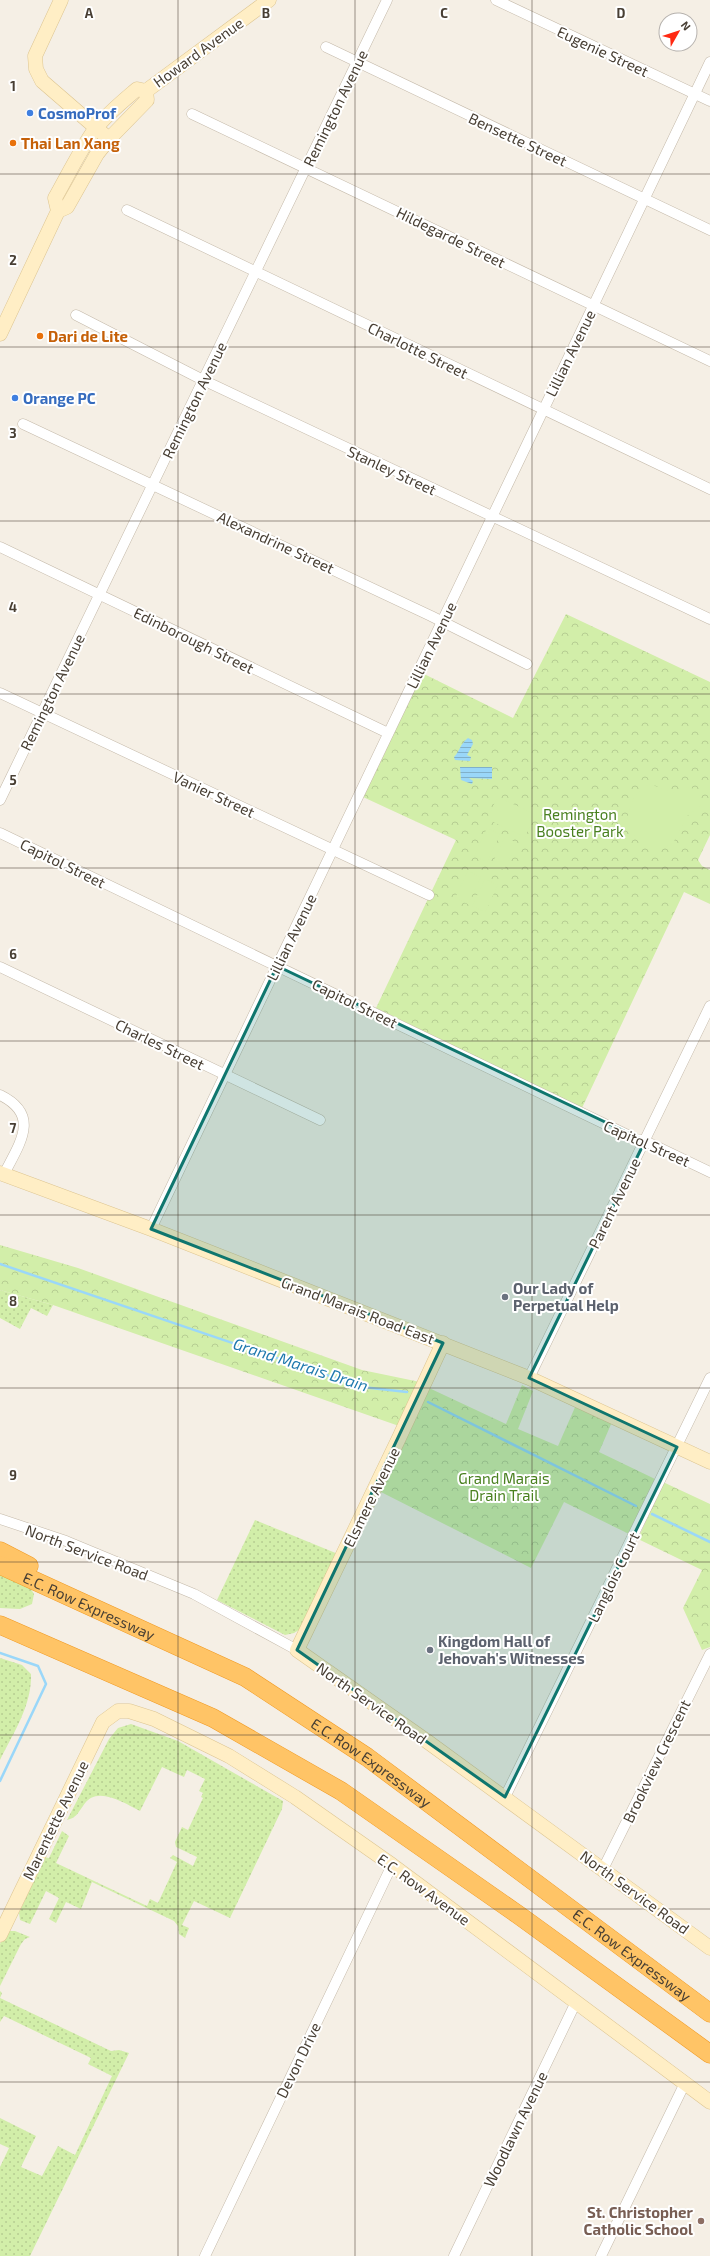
<svg xmlns="http://www.w3.org/2000/svg" width="710" height="2256" font-family="'Exo 2',sans-serif">
<defs>
<pattern id="grass-dots" width="8" height="8" patternUnits="userSpaceOnUse"><rect width="8" height="8" fill="#d2eea9"/><path d="M2 2h.1M6 6h.1" fill="none" stroke="#b6cd92" stroke-width="1.8" stroke-linecap="round"/></pattern>
<pattern id="forest-crowns" width="20" height="18" patternUnits="userSpaceOnUse"><rect width="20" height="18" fill="#d2eea9"/><path d="M2 6a3 3 0 1 1 6 0M12 15a3 3 0 1 1 6 0" fill="none" stroke="#b6cd92"/></pattern>
<pattern id="water-rules" width="6" height="5" patternUnits="userSpaceOnUse"><rect width="6" height="5" fill="#9ad7f9"/><path d="M0 2.5h6" fill="none" stroke="#80b0ca"/></pattern>
</defs>
<rect width="100%" height="100%" fill="#f5efe5"/>
<!-- grass -->
<g fill="url(#grass-dots)">
<polygon points="0,1290 53,1305 47,1316 31,1308 20,1329 0,1318"/>
<polygon points="255,1520 338,1554 302,1628 294,1633 285,1635 217,1600"/>
<polygon points="0,1571 29,1586 34,1594 32,1604 20,1609 0,1608"/>
<path d="M0,1658L22,1665L31,1674C32,1705 14,1732 0,1760Z"/>
<path d="M131,1724L178,1741L283,1801L282,1809L230,1918L194,1901L182,1925L189,1928L185,1938L179,1934L178,1926L174,1921L92,1882L81,1909L66,1902L56,1923L49,1919L59,1898L46,1891L30,1924L20,1920L19,1913L44,1857L49,1858L62,1831L69,1836L56,1863L147,1906L150,1899L158,1903L177,1862L170,1858L173,1855L193,1866L197,1857L176,1847L175,1842L182,1827L188,1830L203,1798L201,1797L203,1793L199,1791L205,1779L187,1770L184,1777L162,1767L140,1811C124,1803 96,1784 83,1806C78,1813 76,1818 67,1820L109,1739L118,1728Z"/>
<polygon points="6,1931 15,1931 30,1937 25,1939 21,1944 0,1986 0,1944"/>
<polygon points="0,1991 2,1993 0,1998 111,2051 119,2050 129,2053 30,2256 0,2256 0,2167 9,2148 0,2144 0,2118 36,2136 21,2167 42,2176 58,2146 75,2155 112,2076 88,2064 91,2058 4,2016 0,2022"/>
</g>
<!-- forest -->
<g fill="url(#forest-crowns)">
<polygon points="566,614 710,682 710,835 698,860 702,866 710,870 710,904 684,892 582,1108 376,1008 456,840 363,797 420,672 513,718"/>
<polygon points="0,1245 78,1268 362,1370 420,1382 399,1426 53,1305 0,1290"/>
<polygon points="522,1385 533,1391 518,1429 558,1446 576,1405 612,1422 599,1452 655,1479 629,1534 564,1502 531,1568 379,1491 429,1388 506,1424"/>
<polygon points="663,1482 710,1504 710,1647 702,1650 683,1608 702,1570 638,1539"/>
</g>
<!-- pitch -->
<g fill="#d2eea9">
<path d="M649,784L676,793L685,787L695,789L702,799L699,810L689,813L673,843L664,848H649L637,840L627,821C631,802 632,795 649,784Z"/>
<polygon points="500,798 535,814 525,837 487,819 496,800"/>
<polygon points="487,828 500,834 487,862 474,856"/>
<polygon points="505,837 517,843 504,870 492,864"/>
<polygon points="468,871 481,877 468,904 455,898"/>
<polygon points="485,879 498,885 485,912 472,906"/>
</g>
<!-- water -->
<g fill="url(#water-rules)">
<path d="M468,738L472,740L473,744L467,755L471,757L470,761L455,760L454,757C460,751 460,744 468,738Z"/>
<polygon points="460,767 492,767 492,779 469,778 473,781 472,784 461,780"/>
</g>
<g fill="none" stroke-linecap="round" stroke-linejoin="round">
<!-- stream -->
<g stroke="#9ad7f9" stroke-width="2.5">
<polyline points="0,1264 362,1387 407,1392"/>
<polyline points="428,1402 636,1506"/>
<polyline points="652,1514 710,1542"/>
<polyline points="0,1653 38,1666 46,1684 0,1781"/>
</g>
<defs>
<g id="street">
<polyline points="496,0 710,101"/>
<polyline points="326,47 710,230"/>
<polyline points="192,114 710,361"/>
<polyline points="127,210 710,489"/>
<polyline points="76,315 203,380 710,619"/>
<polyline points="23,424 431,616 527,664"/>
<polyline points="0,547 388,733"/>
<polyline points="0,693 429,895"/>
<polyline points="0,800 387,0"/>
<polyline points="0,833 636,1139 645,1141 710,1172"/>
<polyline points="0,967 320,1120"/>
<path d="M0,1095C41,1115 20,1143 4,1174"/>
<polyline points="151,1229 710,62"/>
<polyline points="529,1378 710,1006"/>
<polyline points="0,1519 66,1541 194,1594 297,1650"/>
<polyline points="505,1797 710,1378"/>
<polyline points="603,1869 710,1654"/>
<polyline points="205,2256 392,1865"/>
<polyline points="454,2256 576,2002"/>
<polyline points="601,2256 685,2083"/>
</g>
<g id="secondary">
<polyline points="61,0 35,56 36,69 42,81 109,139"/>
<polyline points="146,91 269,0"/>
<polyline points="58,211 67,207 97,154 109,139 147,100 146,91"/>
<path d="M0,334L58,211L55,198C68,175 80,150 95,129C107,114 123,101 137,89L146,91"/>
<polyline points="0,1173 151,1229 529,1378 710,1462"/>
<polyline points="443,1343 399,1438 297,1650 428,1742 710,1948"/>
<polyline points="0,1935 103,1722 118,1711 129,1711 154,1719 229,1756 295,1797 392,1865 710,2102"/>
</g>
<g id="highway">
<polyline points="0,1551 29,1566"/>
<path id="s1" d="M0,1565L245,1677L367,1757L710,2013"/>
<polyline points="0,1625 213,1718 341,1791 520,1916 710,2054"/>
</g>
</defs>
<!-- street casing -->
<use href="#street" stroke="#c4b9a9" stroke-width="11"/>
<!-- secondary casing -->
<use href="#secondary" stroke="#ddc591" stroke-width="15"/>
<!-- highway casing -->
<use href="#highway" stroke="#f09a24" stroke-width="19"/>
<!-- street -->
<use href="#street" stroke="#fff" stroke-width="10"/>
<!-- secondary -->
<use href="#secondary" stroke="#ffeec5" stroke-width="14"/>
<!-- highway -->
<use href="#highway" stroke="#ffc466" stroke-width="18"/>
</g>
<!-- marked area -->
<path fill="#0f766e" fill-opacity="0.2" stroke="#0f766e" stroke-width="3" stroke-linejoin="round" d="M277,966L645,1141L529,1378L677,1447L505,1797L297,1650L443,1343L151,1229Z"/>
<!-- grid -->
<path fill="none" stroke="#483f34" stroke-width="1" stroke-opacity="0.55" d="M178,0V2256M355,0V2256M532,0V2256M0,174H710M0,347H710M0,521H710M0,694H710M0,868H710M0,1041H710M0,1215H710M0,1388H710M0,1562H710M0,1735H710M0,1909H710M0,2082H710"/>
<!-- markers -->
<g fill="#3f7fe0" stroke="#fff" stroke-width="1.5">
<circle cx="30" cy="113" r="4"/>
<circle cx="15" cy="398" r="4"/>
</g>
<g fill="#e8710a" stroke="#fff" stroke-width="1.5">
<circle cx="13" cy="143" r="4"/>
<circle cx="40" cy="336" r="4"/>
</g>
<g fill="#6b7280" stroke="#fff" stroke-width="1.5">
<circle cx="505" cy="1297" r="4"/>
<circle cx="430" cy="1650" r="4"/>
</g>
<circle fill="#8d6e63" stroke="#fff" stroke-width="1.5" cx="701" cy="2221" r="4"/>
<g text-anchor="middle" dominant-baseline="central" stroke-width="4" stroke-linejoin="round" paint-order="stroke">
<!-- street labels -->
<g font-size="15" fill="#483f34" stroke="#fff">
<text transform="translate(603 51) rotate(25)">Eugenie Street</text>
<text transform="translate(198 52) rotate(-36)">Howard Avenue</text>
<text transform="translate(335 108) rotate(-64)">Remington Avenue</text>
<text transform="translate(518 139) rotate(25)">Bensette Street</text>
<text transform="translate(451 237) rotate(26)">Hildegarde Street</text>
<text transform="translate(418 350) rotate(26)">Charlotte Street</text>
<text transform="translate(570 353) rotate(-64)">Lillian Avenue</text>
<text transform="translate(194 400) rotate(-64)">Remington Avenue</text>
<text transform="translate(392 470) rotate(25)">Stanley Street</text>
<text transform="translate(276 542) rotate(25)">Alexandrine Street</text>
<text transform="translate(194 640) rotate(26)">Edinborough Street</text>
<text transform="translate(431 645) rotate(-64)">Lillian Avenue</text>
<text transform="translate(52 692) rotate(-64)">Remington Avenue</text>
<text transform="translate(214 794) rotate(25)">Vanier Street</text>
<text transform="translate(63 863) rotate(26)">Capitol Street</text>
<text transform="translate(291 937) rotate(-64)">Lillian Avenue</text>
<text transform="translate(355 1003) rotate(26)">Capitol Street</text>
<text transform="translate(160 1044) rotate(26)">Charles Street</text>
<text transform="translate(647 1143) rotate(24)">Capitol Street</text>
<text transform="translate(614 1203) rotate(-64)">Parent Avenue</text>
<text transform="translate(358 1310) rotate(21)">Grand Marais Road East</text>
<text transform="translate(371 1497) rotate(-64)">Elsmere Avenue</text>
<text transform="translate(87 1552) rotate(21)">North Service Road</text>
<text transform="translate(613 1577) rotate(-64)">Langlois Court</text>
<text stroke="none"><textPath href="#s1" startOffset="98">E.C. Row Expressway</textPath></text>
<text transform="translate(372 1703) rotate(35)">North Service Road</text>
<text transform="translate(656 1761) rotate(-64)">Brookview Crescent</text>
<text stroke="none"><textPath href="#s1" startOffset="422">E.C. Row Expressway</textPath></text>
<text transform="translate(55 1820) rotate(-64)">Marentette Avenue</text>
<text transform="translate(424 1889) rotate(36)">E.C. Row Avenue</text>
<text transform="translate(635 1892) rotate(36)">North Service Road</text>
<text stroke="none"><textPath href="#s1" startOffset="746">E.C. Row Expressway</textPath></text>
<text transform="translate(298 2060) rotate(-64)">Devon Drive</text>
<text transform="translate(515 2129) rotate(-64)">Woodlawn Avenue</text>
</g>
<!-- shop labels -->
<g font-size="15" font-weight="bold" fill="#366cbe" stroke="#fff" text-anchor="start">
<text x="38" y="113">CosmoProf</text>
<text x="23" y="398">Orange PC</text>
</g>
<!-- food labels -->
<g font-size="15" font-weight="bold" fill="#c56008" stroke="#fff" text-anchor="start">
<text x="21" y="143">Thai Lan Xang</text>
<text x="48" y="336">Dari de Lite</text>
</g>
<!-- park labels -->
<g font-size="15" fill="#4a8120" stroke="#fff">
<text x="580" y="814">Remington<tspan x="580" dy="17">Booster Park</tspan></text>
<text x="504" y="1478">Grand Marais<tspan x="504" dy="17">Drain Trail</tspan></text>
</g>
<!-- worship labels -->
<g font-size="15" font-weight="bold" fill="#5b616d" stroke="#fff" text-anchor="start">
<text x="513" y="1288">Our Lady of<tspan x="513" dy="17">Perpetual Help</tspan></text>
<text x="438" y="1641">Kingdom Hall of<tspan x="438" dy="17">Jehovah's Witnesses</tspan></text>
</g>
<!-- education labels -->
<g font-size="15" font-weight="bold" fill="#785e54" stroke="#fff" text-anchor="end">
<text x="693" y="2212">St. Christopher<tspan x="693" dy="17">Catholic School</tspan></text>
</g>
<!-- water labels -->
<g font-size="16" font-style="italic" fill="#1e79ae" stroke="#fff">
<text transform="translate(301 1364) rotate(18)">Grand Marais Drain</text>
</g>
</g>
<g font-size="13" text-anchor="middle" font-weight="bold" fill="#483f34" stroke="#fff" stroke-width="4" stroke-linejoin="round" paint-order="stroke">
<text x="89" y="18">A</text>
<text x="266" y="18">B</text>
<text x="444" y="18">C</text>
<text x="621" y="18">D</text>
<text x="13" y="91">1</text>
<text x="13" y="265">2</text>
<text x="13" y="438">3</text>
<text x="13" y="612">4</text>
<text x="13" y="785">5</text>
<text x="13" y="959">6</text>
<text x="13" y="1133">7</text>
<text x="13" y="1306">8</text>
<text x="13" y="1480">9</text>
</g>
<!-- north arrow -->
<g transform="translate(678 32) rotate(51)"><circle r="19" fill="#ffffff" stroke="#b6b2ae"/>
<path d="M0-3L7 15L0 10L-7 15Z" fill="#ff2912"/>
<text y="-6" font-size="11" font-weight="bold" text-anchor="middle" fill="#483f34">N</text>
</g>
</svg>
